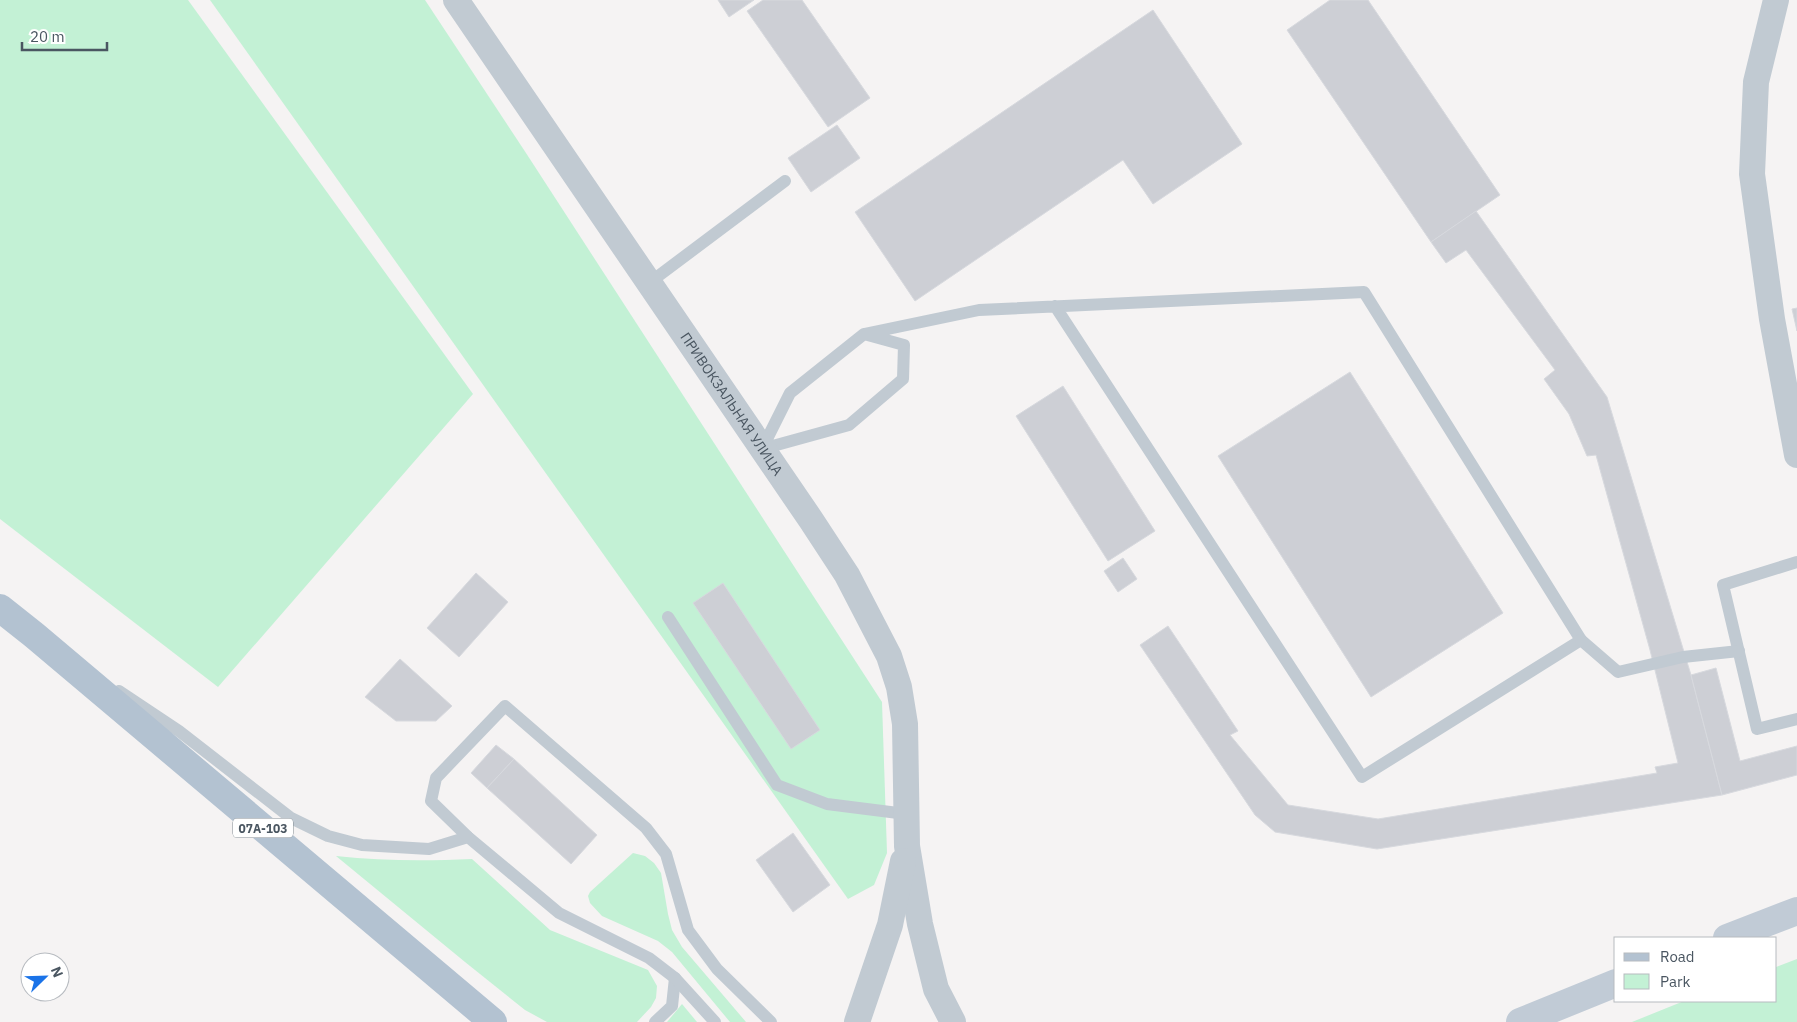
<svg xmlns="http://www.w3.org/2000/svg" width="1797" height="1022" font-family="'IBM Plex Sans',sans-serif">
<rect width="100%" height="100%" fill="#f5f3f3"/>
<!-- green -->
<g fill="#c3f1d5">
<polygon points="0,0 188,0 473,394 218,687 0,519"/>
<polygon points="210,0 425,0 526,153 882,702 887,853 874,885 848,899"/>
<polygon points="633,853 645,856 654,863 661,873 668,914 672,930 682,947 746,1022 730,1022 672,952 658,941 602,916 590,903 588,896 590,892"/>
<path d="M336,856C382,861 426,861 472,859L550,930L648,970L657,986L656,998L651,1007L637,1022H547L525,1010L465,962Z"/>
<polygon points="1797,959 1797,1022 1632,1022 1684,1001 1776,1001 1776,967"/>
<polygon points="682,1004 697,1022 667,1022"/>
</g>
<!-- building -->
<g fill="#cdcfd5" stroke="#d7d9de">
<polygon points="718,0 754,0 729,17"/>
<polygon points="763,0 802,0 870,98 828,127 747,11"/>
<polygon points="1330,0 1368,0 1500,195 1431,242 1287,30"/>
<polygon points="1153,10 1242,144 1153,204 1123,160 915,301 855,212"/>
<polygon points="837,125 860,158 811,192 788,158"/>
<polygon points="1476,211 1607,397 1691,675 1722,795 1377,849 1275,832 1255,815 1140,645 1168,626 1238,731 1230,735 1288,805 1378,819 1657,773 1655,767 1678,763 1650,650 1596,455 1587,456 1569,414 1544,379 1555,370 1466,250 1446,263 1431,242"/>
<polygon points="1797,308 1797,331 1792,309"/>
<polygon points="1350,372 1503,613 1371,697 1218,456"/>
<polygon points="1063,386 1155,531 1108,561 1016,416"/>
<polygon points="1123,558 1137,579 1118,592 1104,571"/>
<polygon points="476,573 508,602 459,657 427,628"/>
<polygon points="723,583 820,730 791,749 693,603"/>
<polygon points="400,659 452,706 436,721 396,721 365,697"/>
<polygon points="1716,668 1740,761 1797,746 1797,775 1722,795 1691,675"/>
<polygon points="496,745 514,759 487,788 471,773"/>
<polygon points="514,759 597,835 571,864 487,788"/>
<polygon points="793,833 830,885 793,912 756,860"/>
</g>
<g fill="none" stroke-linecap="round" stroke-linejoin="round">
<!-- lane -->
<g stroke="#c1cad2" stroke-width="12">
<polyline points="649,283 785,181"/>
<polyline points="864,334 904,345 903,379 849,425 762,449 790,393 864,334 979,310 1364,292 1581,640 1362,777 1055,306"/>
<polyline points="1797,562 1723,585 1757,729 1797,719"/>
<polyline points="668,617 777,785 827,804 906,814"/>
<polyline points="1581,640 1618,672 1683,657 1739,651"/>
<polyline points="119,691 179,731 291,818 328,836 362,845 429,849 468,837"/>
<polyline points="655,1022 672,1006 675,978"/>
<polyline points="715,1022 675,978 649,958 559,913 468,837 431,801 436,778 505,706 646,828 666,854 688,930 717,969 771,1022"/>
</g>
<!-- street -->
<g stroke="#c1cad2" stroke-width="26">
<path id="s1" d="M456,0L811,520L847,575L889,656L899,687L905,724L907,846L920,924L936,989L953,1022"/>
<polyline points="1776,0 1756,82 1752,174 1772,319 1797,455"/>
<polyline points="857,1022 890,925 903,861"/>
</g>
<!-- secondary -->
<g stroke="#c1cbd6" stroke-width="28">
<polyline points="1727,938 1797,911"/>
<polyline points="1520,1022 1616,983"/>
</g>
<!-- primary -->
<polyline stroke="#b3c2d1" stroke-width="28" points="0,608 34,635 493,1022"/>
</g>
<g text-anchor="middle" dominant-baseline="central" stroke-width="4.5" stroke-linejoin="round" paint-order="stroke">
<!-- shield labels -->
<rect fill="#fff" stroke="#808990" stroke-width="1" x="233" y="818.5" width="60" height="19" rx="4"/>
<g font-size="12" font-weight="bold" fill="#4a5661">
<text x="263" y="828">07А-103</text>
</g>
<!-- street labels -->
<g font-size="14" fill="#4a5661" stroke="#fff">
<text stroke="none"><textPath href="#s1" startOffset="489">ПРИВОКЗАЛЬНАЯ УЛИЦА</textPath></text>
</g>
</g>
<!-- legend -->
<rect x="1614" y="937" width="162" height="65" fill="#ffffff" stroke="#b7bbc0"/>
<rect x="1624" y="953" width="25" height="8" fill="#b3c2d1" stroke="#b7bbc0"/>
<text x="1660" y="962" font-size="15" fill="#4a5661">Road</text>
<rect x="1624" y="974" width="25" height="15" fill="#c3f1d5" stroke="#b7bbc0"/>
<text x="1660" y="987" font-size="15" fill="#4a5661">Park</text>
<!-- north arrow -->
<g transform="translate(45 977) rotate(67)"><circle r="24" fill="#ffffff" stroke="#b7bbc0"/>
<path d="M0-4L9 19L0 12L-9 19Z" fill="#1a73e8"/>
<text y="-8" font-size="14" font-weight="bold" text-anchor="middle" fill="#4a5661">N</text>
</g>
<!-- scale -->
<path d="M22 42v8h85v-8" fill="none" stroke="#4a5661" stroke-width="2.5"/>
<text x="30" y="42" font-size="15" fill="#4a5661" stroke="#ffffff" stroke-width="4" paint-order="stroke">20 m</text>
</svg>
